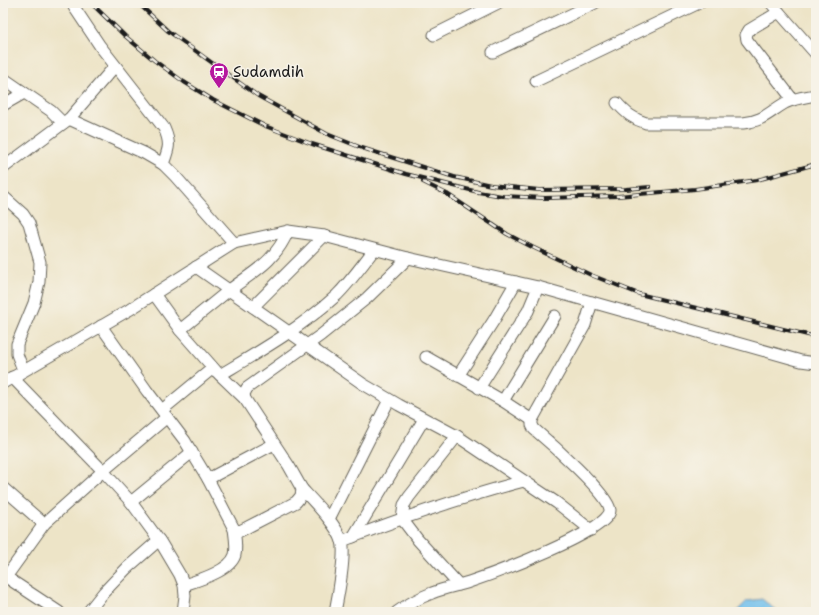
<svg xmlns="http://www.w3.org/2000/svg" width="819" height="615" font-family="'Shantell Sans',sans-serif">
<rect width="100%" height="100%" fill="#f7f3e8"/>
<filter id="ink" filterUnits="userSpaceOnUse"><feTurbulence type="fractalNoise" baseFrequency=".025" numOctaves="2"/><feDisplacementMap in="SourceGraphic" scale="8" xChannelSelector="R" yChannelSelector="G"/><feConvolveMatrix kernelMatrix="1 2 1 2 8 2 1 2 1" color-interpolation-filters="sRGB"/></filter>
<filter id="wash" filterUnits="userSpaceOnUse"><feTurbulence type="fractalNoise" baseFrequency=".012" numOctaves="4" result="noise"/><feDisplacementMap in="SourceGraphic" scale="16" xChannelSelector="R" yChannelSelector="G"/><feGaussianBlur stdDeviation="0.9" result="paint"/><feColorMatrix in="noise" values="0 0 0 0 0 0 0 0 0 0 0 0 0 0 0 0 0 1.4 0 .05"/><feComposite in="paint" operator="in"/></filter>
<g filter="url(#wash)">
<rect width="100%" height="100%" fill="#ede4c7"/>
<!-- water -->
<polygon fill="#71c0ec" stroke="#466e84" points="762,599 778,612 736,612 747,601"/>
</g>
<g filter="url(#ink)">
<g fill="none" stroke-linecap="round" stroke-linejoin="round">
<defs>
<g id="minor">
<path d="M73,3L74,7L100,46L164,128C171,144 169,148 163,164L175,176L234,243"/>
<polyline points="771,3 816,54"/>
<polyline points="779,12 749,30 746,35 747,40 793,100"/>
<polyline points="434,35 498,3"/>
<polyline points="493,52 595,3"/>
<polyline points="3,78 51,111 63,123"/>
<polyline points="536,81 699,3"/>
<path d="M617,103C626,113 633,119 646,123H743C763,121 768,113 785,103C794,98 806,97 816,95"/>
<polyline points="3,105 24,93"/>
<polyline points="69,119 144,153 163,164"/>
<polyline points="3,168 69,119 115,66"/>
<polyline points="3,196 23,214 29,223 40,262 39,282 34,303 17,344 17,354 23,370"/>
<polyline points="196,267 363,384 399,405 457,436 557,503 591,530"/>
<polyline points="154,294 180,330 216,371 245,399"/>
<polyline points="253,307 324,236"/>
<polyline points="101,326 147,391 185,441 208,479 234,529 240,531 296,502 301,496 302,489 289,466 245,399 244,394 247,388 321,335 367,298 408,258"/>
<path d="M180,330C196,317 212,304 228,291C253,272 275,262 288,231"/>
<polyline points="426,357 503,401 532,420"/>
<path d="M220,375C260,351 302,327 337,295C351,281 362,265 374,250"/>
<polyline points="458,376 494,320 516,282"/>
<polyline points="12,377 103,471 131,502 161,543 180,575 184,585 185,596 183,612"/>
<polyline points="3,383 129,310 234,243 288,231 324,236 408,258 538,287 801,361 816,363"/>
<polyline points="479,388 528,311 538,287"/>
<polyline points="503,401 555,316"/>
<polyline points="162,410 213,368"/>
<polyline points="457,436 409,497 404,505 402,519 418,540 459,585"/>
<polyline points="208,479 274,444"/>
<polyline points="3,488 44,524"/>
<path d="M302,489C314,502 336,524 342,541C346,553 338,597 335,612"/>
<polyline points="131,502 192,452"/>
<polyline points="329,519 389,400"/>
<polyline points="353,537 424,419"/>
<path d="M342,541C402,518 462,497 524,481"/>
<polyline points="3,575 59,612"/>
<polyline points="6,577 44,524 103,471 167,417"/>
<path d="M184,585C199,580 230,571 235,555C237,547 235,537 234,529"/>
<polyline points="88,612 104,592 127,568 159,540"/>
<path d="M397,612C408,604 419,598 432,593C444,588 457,586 469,582C490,575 611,531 610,510C609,494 547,440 534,429L532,425V420L585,325L592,302"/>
</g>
</defs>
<!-- minor casing -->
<use href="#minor" stroke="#656258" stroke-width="13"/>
<!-- minor -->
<use href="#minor" stroke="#fff" stroke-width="11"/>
<defs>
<g id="rail">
<polyline points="91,3 125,36 155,61 184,82 213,100 265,126 312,144 406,174 478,192 502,196 545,198 618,196 695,189 757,180 816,164"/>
<polyline points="138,3 168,31 258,96 327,134 362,148 454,177 491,185 539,190 626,189 650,187"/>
<polyline points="423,182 447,194 507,234 532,247 591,275 639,294 816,337"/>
</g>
</defs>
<!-- rail casing -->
<use href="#rail" stroke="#1c1c1c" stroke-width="4"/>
<!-- rail -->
<use href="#rail" stroke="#f7f3e8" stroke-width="2.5" stroke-dasharray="8" stroke-linecap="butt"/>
</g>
</g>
<!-- icons -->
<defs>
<symbol id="station-pin" viewBox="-11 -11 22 30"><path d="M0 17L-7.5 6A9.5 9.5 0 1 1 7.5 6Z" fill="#b5179e" stroke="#f7f3e8"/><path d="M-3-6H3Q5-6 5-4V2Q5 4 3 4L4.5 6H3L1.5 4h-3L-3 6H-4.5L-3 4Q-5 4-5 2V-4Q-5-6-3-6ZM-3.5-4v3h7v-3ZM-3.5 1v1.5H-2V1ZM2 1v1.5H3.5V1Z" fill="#fff"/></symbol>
</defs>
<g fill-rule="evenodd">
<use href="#station-pin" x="208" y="61" width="22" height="30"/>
</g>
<g text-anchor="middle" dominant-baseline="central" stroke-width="3" stroke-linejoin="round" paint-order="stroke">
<!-- poi labels -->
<g font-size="15" fill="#1c1c1c" stroke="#f7f3e8" text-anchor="start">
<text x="233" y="72">Sudamdih</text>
</g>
</g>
<!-- margin -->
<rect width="819" height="615" fill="none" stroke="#f7f3e8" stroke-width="16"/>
</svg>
